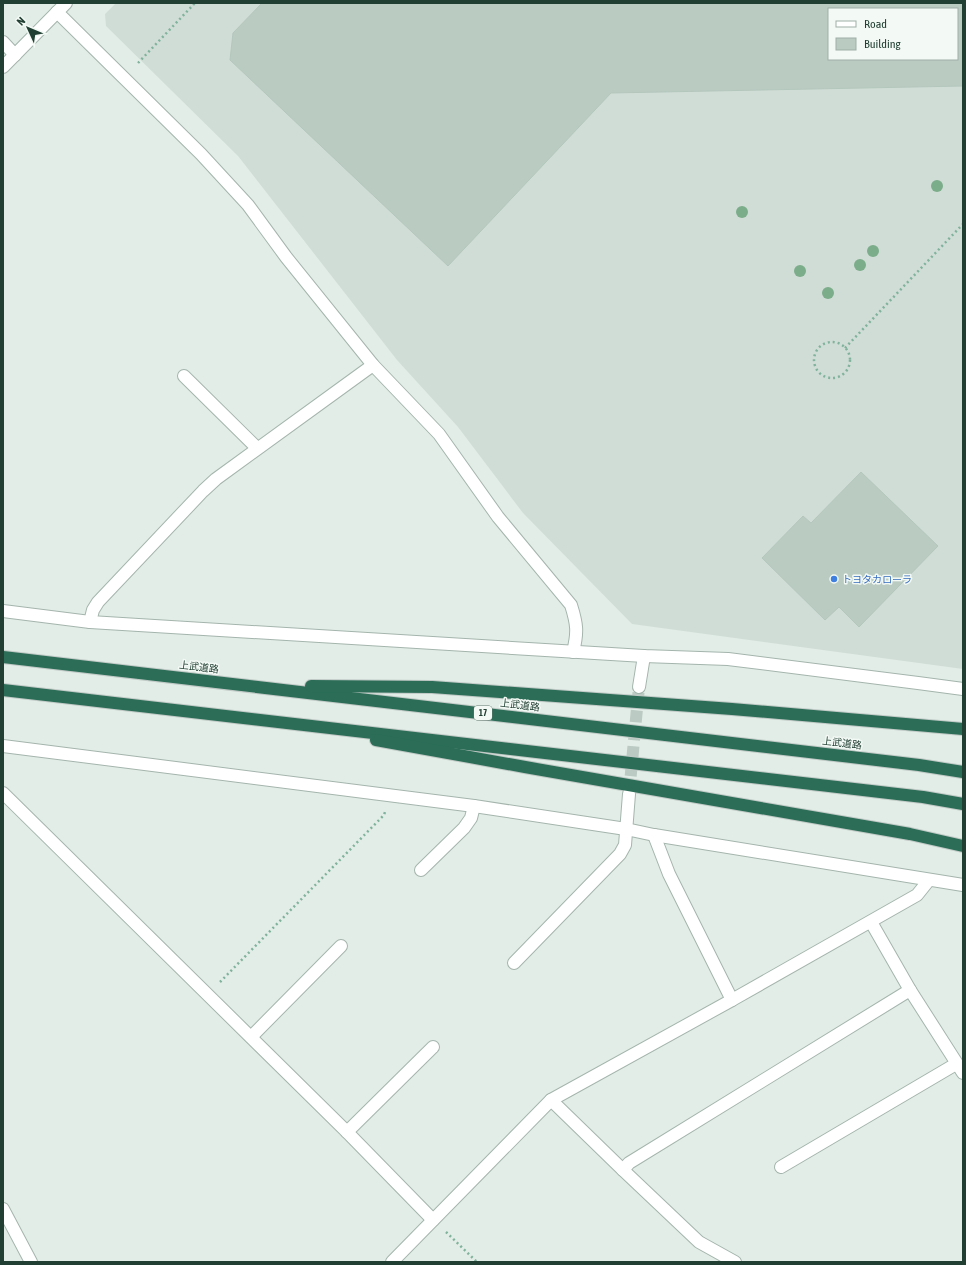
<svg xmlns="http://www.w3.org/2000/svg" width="966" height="1265" font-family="'Asap Condensed','Noto Sans JP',sans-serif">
<rect width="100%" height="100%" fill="#e2ede7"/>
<!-- built -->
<path fill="#d0ddd6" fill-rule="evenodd" d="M116,3H963V669L632,624L523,513L458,427L397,360L238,156L106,26L105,14ZM829,9H957V59H829Z"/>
<!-- building -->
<g fill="#bacbc2" stroke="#b4c7bd" fill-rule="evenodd">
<path d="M262,3H963V86L611,93L448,266L230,60L233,33ZM829,9H957V59H829Z"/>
<polygon points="861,472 938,546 859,627 839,607 825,620 762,558 803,516 811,523"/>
</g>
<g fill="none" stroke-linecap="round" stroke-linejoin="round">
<!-- minor-tunnel -->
<polyline stroke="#bbcac3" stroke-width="12" stroke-dasharray="12 6" stroke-linecap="butt" points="629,794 639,687"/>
<defs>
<g id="minor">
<path d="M57,12L201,154L248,205L286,257L373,365L439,434L498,517L571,605C577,624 578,632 573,652"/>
<polyline points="3,42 15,55"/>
<polyline points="3,67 66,3"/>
<polyline points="184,376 257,448"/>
<polyline points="3,611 90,622 644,656 728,659 918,683 963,689"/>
<polyline points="90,622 93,610 98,602 203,491 216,479 373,365"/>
<polyline points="639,687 644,656"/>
<polyline points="3,746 474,806 626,829 654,835 963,885"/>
<polyline points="3,793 347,1132 433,1220"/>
<polyline points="421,870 464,828 471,818 474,806"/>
<polyline points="871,922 910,990 963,1073"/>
<polyline points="514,963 620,854 625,845 629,794"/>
<polyline points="732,1000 917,895 929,880"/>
<polyline points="251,1037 341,946"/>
<polyline points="551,1100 623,1170 699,1242 735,1262"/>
<polyline points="347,1132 433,1047"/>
<polyline points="781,1167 956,1064"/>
<polyline points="623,1170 629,1163 910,990"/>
<polyline points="3,1209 31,1262"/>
<polyline points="392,1262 551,1100 732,1000 669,874 654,835"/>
</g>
<g id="highway">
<polyline points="3,657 919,765 963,772"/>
<polyline points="311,686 432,687 732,709 963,729"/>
<polyline points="3,690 923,797 963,804"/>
<polyline points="376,740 525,767 910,834 963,846"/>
</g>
</defs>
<!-- minor casing -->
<use href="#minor" stroke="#a4b5ad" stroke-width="14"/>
<!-- highway casing -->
<use href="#highway" stroke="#c1c9c6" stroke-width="14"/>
<!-- path -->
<g stroke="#81b29d" stroke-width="2.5" stroke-dasharray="2 3" stroke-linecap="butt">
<polyline points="138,63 195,3"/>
<circle cx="832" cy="360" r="18"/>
<polyline points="845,348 963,224"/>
<polyline points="220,982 384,815 385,812"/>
<polyline points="446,1232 477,1262"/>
</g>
<!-- minor -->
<use href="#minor" stroke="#fff" stroke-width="12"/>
<!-- highway -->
<use href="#highway" stroke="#2b6d57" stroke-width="12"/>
</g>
<!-- trees -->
<g fill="#7cad8a">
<circle cx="937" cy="186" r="6"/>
<circle cx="742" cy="212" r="6"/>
<circle cx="873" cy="251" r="6"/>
<circle cx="860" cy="265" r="6"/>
<circle cx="800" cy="271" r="6"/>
<circle cx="828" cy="293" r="6"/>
</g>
<!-- markers -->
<circle fill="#3f7fe0" stroke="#f3f9f5" stroke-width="1.5" cx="834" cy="579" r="4"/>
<g text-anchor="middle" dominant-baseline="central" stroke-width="3" stroke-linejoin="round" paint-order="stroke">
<!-- shield labels -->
<rect fill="#f3f9f5" stroke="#60776d" stroke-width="1" x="474" y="706" width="18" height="14" rx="3"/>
<g font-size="9" font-weight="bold" fill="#213f33">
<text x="483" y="713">17</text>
</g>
<!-- shop labels -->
<g font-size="10" fill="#366cbe" stroke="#f3f9f5" text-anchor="start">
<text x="842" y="579">トヨタカローラ</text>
</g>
<!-- street labels -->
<g font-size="10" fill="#213f33" stroke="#f3f9f5">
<text transform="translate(199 667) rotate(7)">上武道路</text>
<text transform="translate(520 705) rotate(7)">上武道路</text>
<text transform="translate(842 743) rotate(7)">上武道路</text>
</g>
</g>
<!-- border -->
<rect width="966" height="1265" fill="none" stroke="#213f33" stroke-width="8"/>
<!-- legend -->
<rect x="828" y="8" width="130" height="52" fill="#f3f9f5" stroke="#9fafa7"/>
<rect x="836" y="21" width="20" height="6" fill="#ffffff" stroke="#9fafa7"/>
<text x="864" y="28" font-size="12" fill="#213f33">Road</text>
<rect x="836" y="38" width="20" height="12" fill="#bacbc2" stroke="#9fafa7"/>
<text x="864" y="48" font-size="12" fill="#213f33">Building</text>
<!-- north arrow -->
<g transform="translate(28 28) rotate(314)" stroke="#f3f9f5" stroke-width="3" paint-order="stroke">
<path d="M0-3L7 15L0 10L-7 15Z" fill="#213f33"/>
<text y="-6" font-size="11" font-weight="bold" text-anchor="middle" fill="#213f33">N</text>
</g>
</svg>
